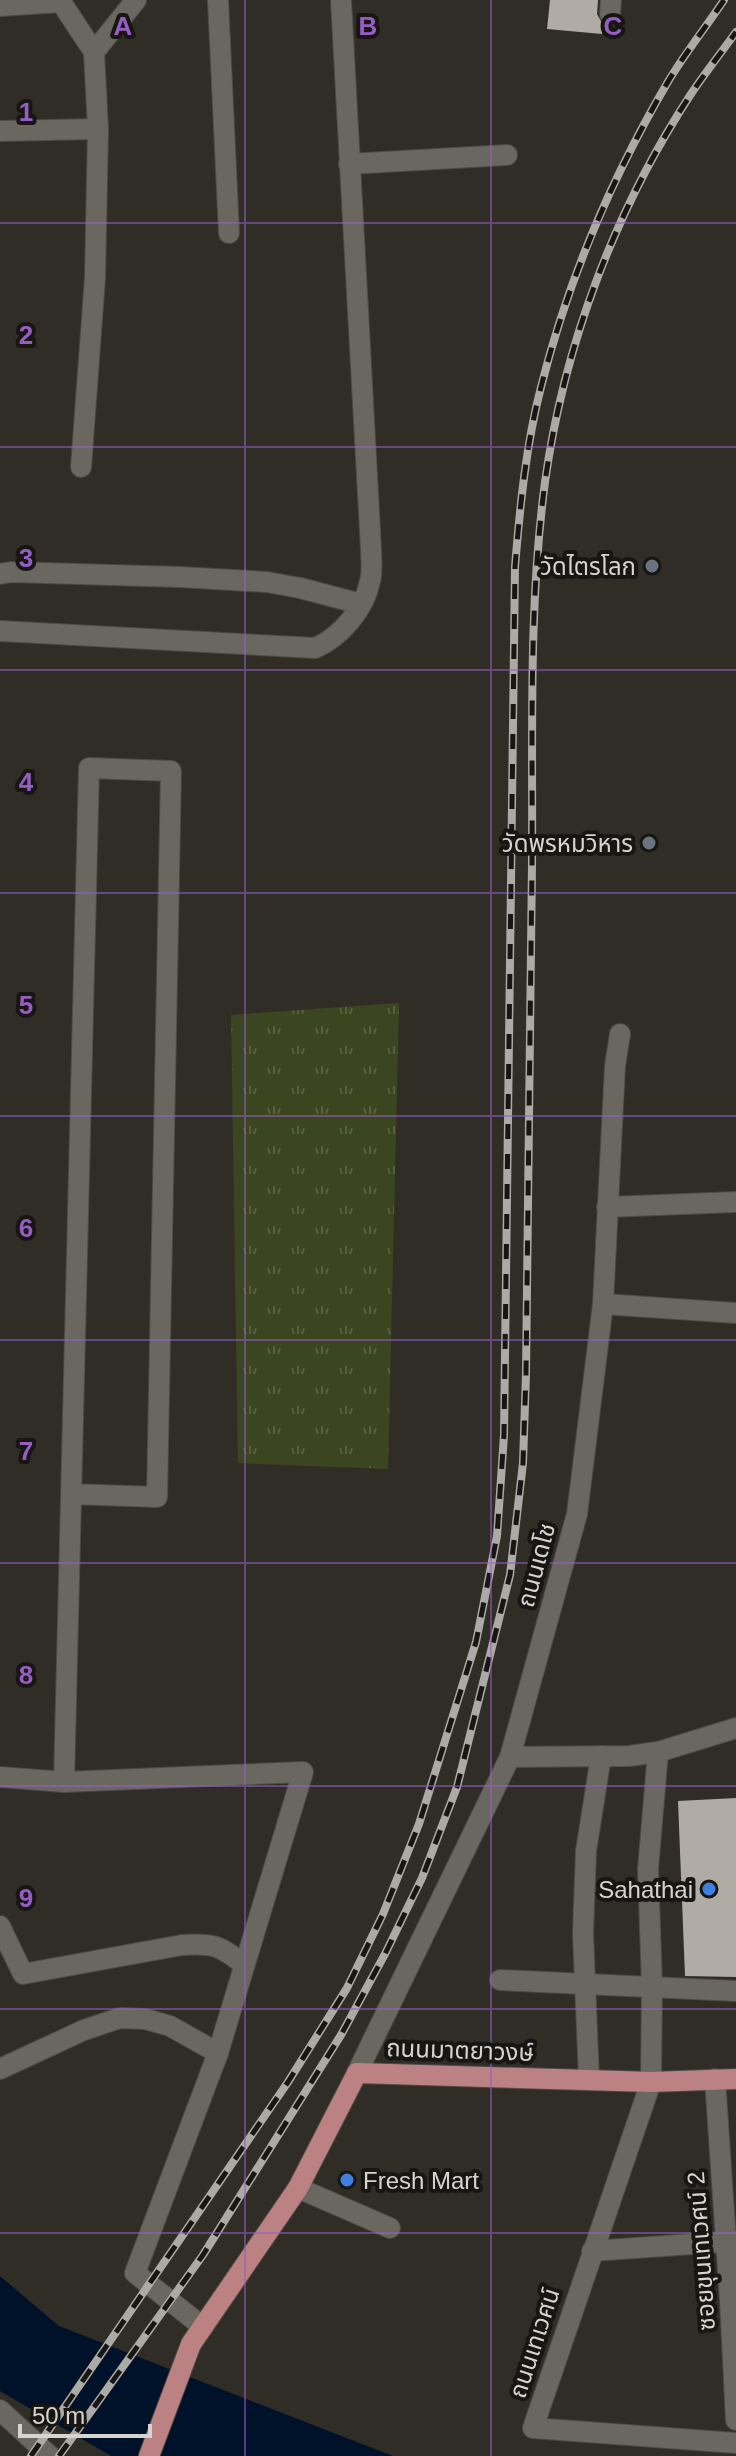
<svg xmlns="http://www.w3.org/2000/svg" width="736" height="2456" font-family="Helvetica,'Noto Sans Thai',sans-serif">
<defs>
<pattern id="grass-tufts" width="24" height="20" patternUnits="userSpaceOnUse" patternTransform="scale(2)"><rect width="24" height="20" fill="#3b4520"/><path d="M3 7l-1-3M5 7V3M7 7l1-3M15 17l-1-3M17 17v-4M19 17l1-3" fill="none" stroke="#575f3f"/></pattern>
</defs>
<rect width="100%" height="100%" fill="#302d27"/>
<!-- grass -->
<polygon fill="url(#grass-tufts)" points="399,1003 388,1469 238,1463 231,1015"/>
<!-- water -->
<polygon fill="#001229" points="0,2276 59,2326 393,2456 111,2456 0,2391"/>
<!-- building -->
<g fill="#b1aba5">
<polygon points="550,0 598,0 597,14 603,25 602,34 547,29"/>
<polygon points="736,1798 736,1977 685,1976 678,1801"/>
</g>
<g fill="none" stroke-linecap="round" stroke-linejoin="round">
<defs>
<g id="minor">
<polyline points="62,0 61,2 94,52 98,129 95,278 81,467"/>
<polyline points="218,0 229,233"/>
<polyline points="0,6 61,2"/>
<polyline points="610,14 611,0"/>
<polyline points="94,52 136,0"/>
<polyline points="0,131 98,129"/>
<polyline points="349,164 507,155"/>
<polyline points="0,574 11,572 180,577 267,582 300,588 361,604"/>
<path d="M0,631L315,648C341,637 365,608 370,581C373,571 371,559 371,549L341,0"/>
<polyline points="607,1207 736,1202"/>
<polyline points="603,1304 736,1313"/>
<polyline points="658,1752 648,1869 652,1986 651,2082 533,2428 736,2443"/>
<polyline points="510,1757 629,1756 658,1752 736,1728"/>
<polyline points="0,1777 64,1782 303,1772 218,2053 135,2273 203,2327"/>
<polyline points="64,1782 89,768 171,771 157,1497 71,1494"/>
<path d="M0,1926L23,1974L182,1945C212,1943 220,1945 243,1964"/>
<polyline points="500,1980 736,1991"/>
<polyline points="0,2069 84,2030 120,2018 145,2019 170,2026 218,2053"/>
<polyline points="357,2073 510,1757 577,1514 603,1304 615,1066 620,1034"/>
<polyline points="715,2079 730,2300 736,2420"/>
<polyline points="589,2080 583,1933 586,1851 601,1756"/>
<polyline points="298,2188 390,2228"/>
<polyline points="592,2251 736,2241"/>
<polyline points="0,2410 50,2456"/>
</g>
<polyline id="major" points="149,2456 191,2344 298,2188 357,2073 651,2082 736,2079"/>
</defs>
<!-- minor casing -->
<use href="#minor" stroke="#4d4b46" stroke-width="22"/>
<!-- major casing -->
<use href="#major" stroke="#4d4b46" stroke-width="22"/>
<!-- minor -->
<use href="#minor" stroke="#6a6760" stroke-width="20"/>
<!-- major -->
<use href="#major" stroke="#bb8183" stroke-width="20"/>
<defs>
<g id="rail">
<path d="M31,2456L288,2082L347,1988L383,1914L419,1824L476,1642L497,1536L504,1435L515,567C520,506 526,445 541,387C568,280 613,175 669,80C686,52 706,27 724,0"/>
<path d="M59,2456L203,2255L341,2035L385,1954L422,1878L457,1787L510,1575L523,1463L526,1374C528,1204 530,1035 532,865C533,738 528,609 545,482C564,345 615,210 691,94C705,73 721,53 736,32"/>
</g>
</defs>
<!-- rail casing -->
<use href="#rail" stroke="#acaaa6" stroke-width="8"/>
<!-- rail -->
<use href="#rail" stroke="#171613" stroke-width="5" stroke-dasharray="15" stroke-linecap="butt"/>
</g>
<!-- grid -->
<path fill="none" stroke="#965ec4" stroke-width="2" stroke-opacity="0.55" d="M245,0V2456M491,0V2456M0,223H736M0,447H736M0,670H736M0,893H736M0,1116H736M0,1340H736M0,1563H736M0,1786H736M0,2009H736M0,2233H736"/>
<!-- markers -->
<g fill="#6b7280" stroke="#171613" stroke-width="3">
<circle cx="652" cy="566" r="8"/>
<circle cx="649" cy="843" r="8"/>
</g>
<g fill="#3f7fe0" stroke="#171613" stroke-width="3">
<circle cx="709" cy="1889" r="8"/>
<circle cx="347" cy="2180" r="8"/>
</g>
<g text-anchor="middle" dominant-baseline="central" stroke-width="8" stroke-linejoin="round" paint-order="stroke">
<!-- poi labels -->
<g font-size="24" fill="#d6d4d1" stroke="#171613" text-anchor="end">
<text x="636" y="566">วัดไตรโลก</text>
<text x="633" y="843">วัดพรหมวิหาร</text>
<text x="693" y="1889">Sahathai</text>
<text x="363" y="2180" text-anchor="start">Fresh Mart</text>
</g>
<!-- street labels -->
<g font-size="24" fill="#d6d4d1" stroke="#171613">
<text transform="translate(536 1565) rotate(-75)">ถนนเดโช</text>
<text transform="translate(460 2050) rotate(2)">ถนนมาตยาวงษ์</text>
<text transform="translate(701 2251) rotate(-94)">ซอยขุนเทเวศน์ 2</text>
<text transform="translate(534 2343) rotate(-72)">ถนนเทเวศน์</text>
</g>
</g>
<g font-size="26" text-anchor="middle" font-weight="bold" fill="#965ec4" stroke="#171613" stroke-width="8" stroke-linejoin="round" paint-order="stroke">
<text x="123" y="35">A</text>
<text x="368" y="35">B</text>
<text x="613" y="35">C</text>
<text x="26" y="121">1</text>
<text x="26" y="344">2</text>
<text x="26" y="567">3</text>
<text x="26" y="791">4</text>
<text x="26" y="1014">5</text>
<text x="26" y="1237">6</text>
<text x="26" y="1460">7</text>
<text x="26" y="1684">8</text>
<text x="26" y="1907">9</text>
</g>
<!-- scale -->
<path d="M20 2424v12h130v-12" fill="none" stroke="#d6d4d1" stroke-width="4"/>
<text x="32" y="2424" font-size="24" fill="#d6d4d1" stroke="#171613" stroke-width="6" paint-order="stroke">50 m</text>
</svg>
